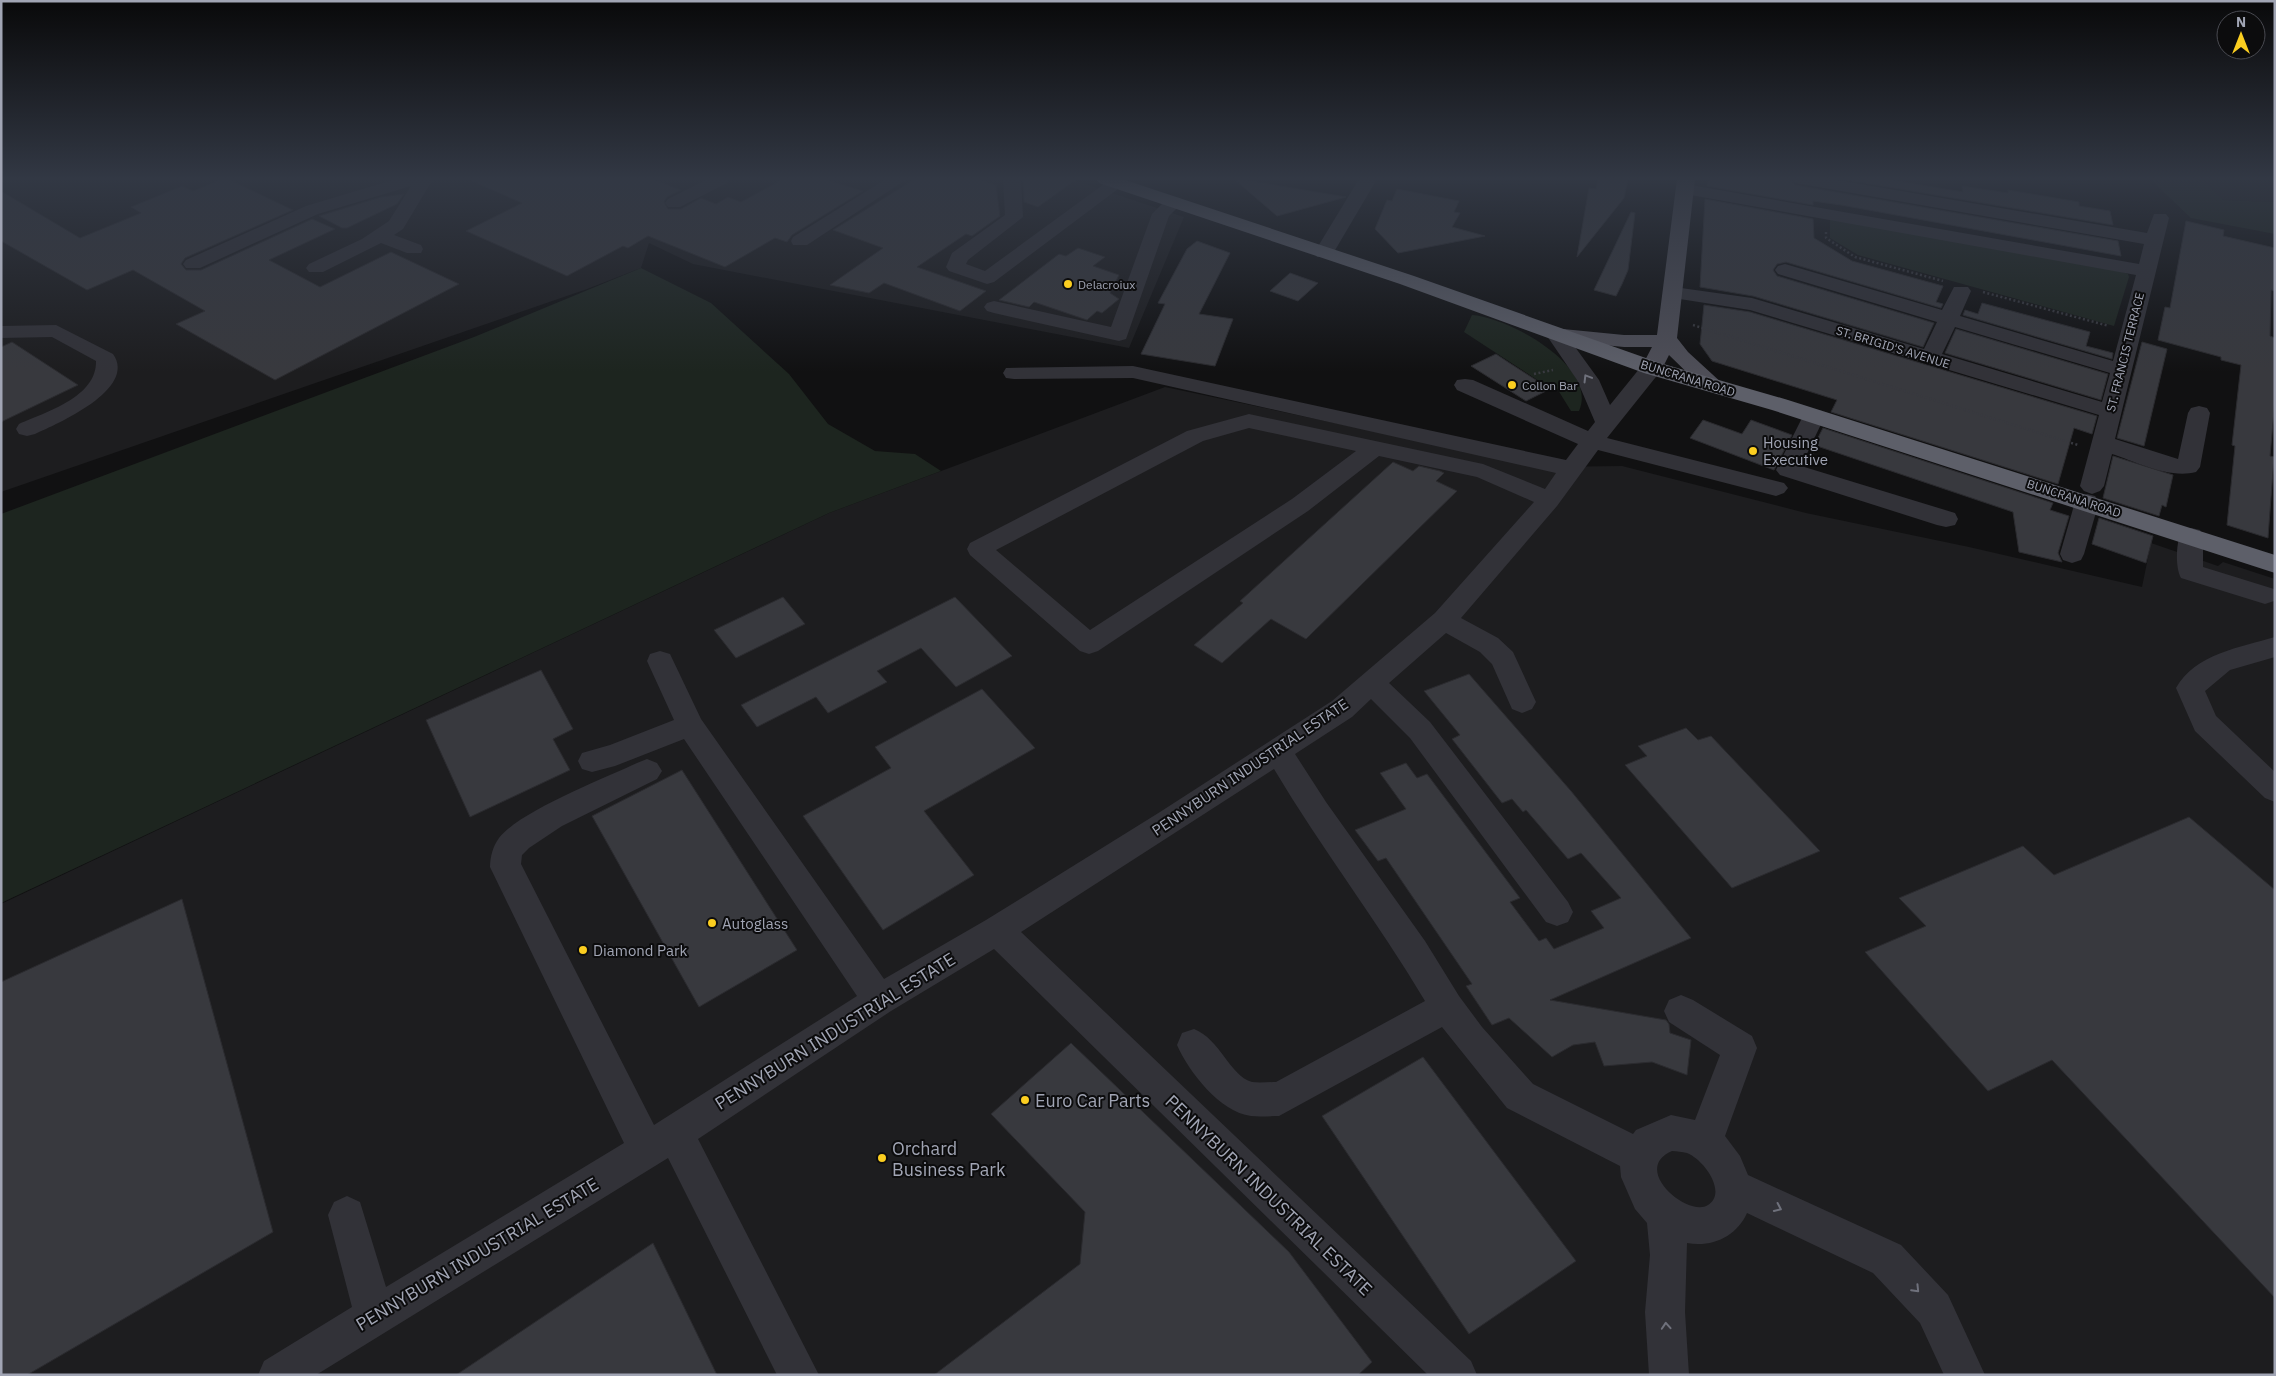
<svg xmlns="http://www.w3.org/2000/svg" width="2276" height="1376" font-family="'IBM Plex Sans',sans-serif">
<rect width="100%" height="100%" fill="#111112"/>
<!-- built -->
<g fill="#1d1d1f">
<polygon points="1,179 1070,179 1184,217 1129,348 693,264 649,243 641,268 587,289 1,492"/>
<polygon points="2159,179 2275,179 2275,202 2206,199"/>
<polygon points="1165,387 1544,467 1622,466 1806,513 1969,547 2142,587 2151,543 2218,566 2223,562 2275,579 2275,1375 1,1375 1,904 829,513"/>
</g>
<!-- green -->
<g fill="#1d251f">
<polygon points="2150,179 2201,179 2223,200 2275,202 2275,234 2191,218"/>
<polygon points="1830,219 2120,271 2128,274 2129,277 2114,326 1858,255 1830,238"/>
<polygon points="641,268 711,303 789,374 828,424 875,451 915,454 941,471 829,513 1,903 1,514 474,337"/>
<path d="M1472,315C1507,317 1599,366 1579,411H1571L1553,382L1542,383L1464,332Z"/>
</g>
<!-- building -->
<g fill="#38393e" stroke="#2b2b2f">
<polygon points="222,179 228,179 293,210 185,258 181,264 186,270 201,270 312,219 335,229 269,260 320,287 391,252 459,284 275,380 176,324 205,311 133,270 87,290 1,241 1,191 80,238 141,213 131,207 182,186 193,191"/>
<polygon points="467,179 652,179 681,190 667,197 664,202 668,209 681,209 701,198 716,204 728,197 741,202 783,179 824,179 863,191 792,235 787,242 775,238 725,267 648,236 628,248 623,246 567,276 466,231 522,203"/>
<polygon points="915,179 977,179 996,185 1000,216 972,236 966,234 917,267 986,291 960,311 884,283 869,293 830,285 883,248 833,230"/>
<polygon points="1023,179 1077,179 1038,207 1024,202"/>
<polygon points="1234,179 1239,179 1346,197 1277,216"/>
<polygon points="1598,179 1628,179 1624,198 1577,257 1589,188 1596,189"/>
<polygon points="1709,179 1790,179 1795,185 2118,241 2121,256 1841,205 1813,201 1813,205 1707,186"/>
<polygon points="1841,179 1886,179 1963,192 1962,186 2008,193 2008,190 2079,202 2079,206 2110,211 2113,225"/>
<polygon points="1397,189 1459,201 1454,212 1460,213 1452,227 1485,236 1398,253 1375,229 1387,200 1392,201"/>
<polygon points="404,194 397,204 347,228 342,228 319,216 381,197"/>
<polygon points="1705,199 1813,219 1814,238 1852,261 1943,286 1936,302 1943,304 1941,308 1786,262 1777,264 1773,270 1777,276 1934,323 1923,347 1753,296 1700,287"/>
<polygon points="1631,212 1635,213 1628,270 1622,284 1616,296 1594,290"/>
<polygon points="2186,221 2224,230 2223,236 2275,248 2275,291 2271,290 2270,336 2275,338 2275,399 2270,456 2274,457 2268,538 2227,525 2235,446 2232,445 2241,365 2221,360 2221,357 2158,340 2165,307 2170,308"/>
<polygon points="1197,241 1230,253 1199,314 1233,319 1215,366 1141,354 1165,304 1158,303 1187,249"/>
<polygon points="1078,248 1105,257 1093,266 1119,275 1110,293 1119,299 1102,313 1097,311 1087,320 1034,302 1029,307 999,300 1059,254 1066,256"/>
<polygon points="1290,273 1318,283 1298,301 1270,291"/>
<polygon points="1982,303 2090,332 2086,346 2113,353 2112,359 1963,315 1965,310 1978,314"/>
<polygon points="1704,305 1750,312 2097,416 2092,434 2074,428 2058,484 1831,412 1837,400 1712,361 1700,344"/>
<polygon points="1956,329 2108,374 2101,400 1945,353"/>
<polygon points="12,342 78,385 1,422 1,347"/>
<polygon points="2142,342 2167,349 2144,446 2117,438"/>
<polygon points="1496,354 1508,362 1550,389 1526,401 1471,366"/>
<polygon points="1703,420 1742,434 1751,420 1792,435 1774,470 1690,438"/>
<polygon points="1823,428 2053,503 2050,510 2069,516 2058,553 2062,562 2019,552 2013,512 1817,446 1806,466 1804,465"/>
<polygon points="2113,456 2173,475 2166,507 2162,505 2159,516 2103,498"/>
<polygon points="1393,462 1413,471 1419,466 1440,471 1444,473 1436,481 1457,491 1306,639 1271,619 1222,663 1194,645 1243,603 1240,601"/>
<polygon points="2099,518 2153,536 2146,563 2092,544"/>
<polygon points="783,597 805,624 736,658 714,630"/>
<polygon points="955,597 1012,656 956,687 921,648 877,671 887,682 828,713 816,697 757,727 741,705"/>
<polygon points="541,670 573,729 553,739 570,770 470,817 426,720"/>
<polygon points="1469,674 1571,791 1691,938 1550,1000 1666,1020 1669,1024 1670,1033 1691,1040 1687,1075 1652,1062 1604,1066 1595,1042 1573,1045 1552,1057 1509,1018 1492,1025 1466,986 1472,984 1386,858 1378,861 1355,830 1406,809 1380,773 1406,763 1417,778 1427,774 1520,898 1510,902 1539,941 1546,938 1554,949 1604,928 1591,911 1621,898 1581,853 1568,859 1526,810 1523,812 1512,799 1502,803 1452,739 1460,735 1424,691"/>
<polygon points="982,689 1035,748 924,811 974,875 883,930 803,816 891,768 875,747"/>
<polygon points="1686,728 1698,740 1711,736 1820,851 1732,888 1625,765 1647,756 1638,746"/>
<polygon points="682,770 797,950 699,1007 592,816"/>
<polygon points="2189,817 2275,890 2275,1298 2052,1060 1988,1091 1865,952 1926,926 1899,898 2023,846 2054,875"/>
<polygon points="182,899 273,1232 27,1375 1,1375 1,982"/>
<polygon points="1071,1043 1289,1252 1372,1362 1358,1375 934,1375 1080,1264 1085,1212 991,1114"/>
<polygon points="1423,1057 1576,1261 1469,1334 1322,1116"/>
<polygon points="653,1243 717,1375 456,1375"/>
</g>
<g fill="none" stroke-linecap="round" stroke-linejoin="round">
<!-- path -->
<g stroke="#38393f" stroke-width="2.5" stroke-dasharray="2 2.5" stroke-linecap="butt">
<polyline points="1826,232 1826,238 1855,257 1943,281"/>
<polyline points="1983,292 2109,326"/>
<polyline points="1693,325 2078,445"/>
<polyline points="1534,374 1553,370"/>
</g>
<!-- minor -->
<g fill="#323238" fill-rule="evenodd">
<polygon points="396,179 433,179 403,229 394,235 421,245 423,249 421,253 407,253 381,243 323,272 309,272 306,268 309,264 362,239 389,221 411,186 318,214 200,268 186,268 183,264 186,260 306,206"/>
<polygon points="708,179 730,179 727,183 680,207 668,207 665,203 668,199"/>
<polygon points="886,179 907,179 807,245 793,245 791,241 793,237"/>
<polygon points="1003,179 1021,179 1023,217 968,260 966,264 985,271 1111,179 1123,179 1126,183 994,282 987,284 949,271 946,267 952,253 1005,215"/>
<polygon points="1359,179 1377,179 1331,257 1317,257 1314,253"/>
<path d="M1792,179H1831L2147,233L2154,214H2166L2169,218L2115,439L2178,459L2188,413L2191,408L2199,406L2207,408L2210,413L2200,467L2196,472C2169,479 2137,462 2112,454L2104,486L2100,491L2092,494L2084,491L2080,486L2099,415L1750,310L1667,297L1664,293L1667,289L1674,287L1752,298L1924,349L1937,322L1778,274L1775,270L1778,266L1785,264L1942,310L1954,287H1968L1971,291L1960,316L2113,361L2136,275L1685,194L1679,193L1676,189L1679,185L1685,184L2139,264L2144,244L1801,184L1795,183ZM1955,327L2110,373L2102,402L1942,354Z"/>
<polygon points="1174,197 1180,198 1183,202 1169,216 1126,339 1119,341 994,313 987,311 984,307 987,303 994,301 1111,327 1152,214 1168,198"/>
<path d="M56,325L113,354C138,389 57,424 35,434L27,436L19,434L16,429L19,424C46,412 97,397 96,361L52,337L1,338V326Z"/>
<path d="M1555,327L1562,329L1599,380L1610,405L1644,363L1652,362L1660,363L1663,368L1607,438L1784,483L1788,488L1784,493L1776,496L1598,450L1557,506L1461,618L1498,638L1513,652L1536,702L1532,709L1522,713L1512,709L1492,664L1480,652L1446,633L1389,683L1430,722L1568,902L1573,912L1568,922L1557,926L1546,922L1410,738L1371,699L1352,717L1295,754L1326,802L1425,941L1459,996L1482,1027L1533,1084L1633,1134L1636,1130L1671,1115L1695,1120L1720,1055L1669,1022L1664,1011L1669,1000L1681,995L1693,1000L1752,1036L1757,1048L1725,1136L1740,1156L1748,1175L1901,1245L1948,1295L1985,1375H1944L1920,1323L1873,1273L1747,1213C1737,1236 1712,1248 1687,1243L1685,1312L1689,1375H1649L1645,1312L1650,1255L1647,1223L1635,1209L1621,1177L1620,1166L1507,1108L1442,1027L1279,1116C1270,1116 1260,1117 1251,1116C1220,1112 1189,1072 1177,1045L1182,1033L1194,1029C1220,1039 1230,1076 1252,1082C1259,1083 1269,1082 1276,1082L1425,1001C1378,922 1321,848 1274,769L1021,932L1471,1361L1477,1375H1428L994,949L891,1011L698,1139L819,1375H777L668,1158L316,1375H258L264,1361L352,1307L328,1215L334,1202L347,1196L360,1202L386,1287L624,1143L490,867C490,857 493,846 499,838C520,811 603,779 637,763L647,759L657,763L662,771L657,779L562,826L529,848L522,855L521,864L654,1125L857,996L684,739L615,766L592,772L582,769L578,761L582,753L610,745L674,720L647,661L650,654L660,651L670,654L701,719L884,979L986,920L1160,812L1332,701L1435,613L1534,502L1477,477L1379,456L1308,511L1098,651L1089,654L1080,651L970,555L967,549L970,543L1187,431L1249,414L1483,464L1545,489L1556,473L1133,378L1014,379L1006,378L1003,373L1006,368L1133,366L1566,460L1578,444L1457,390L1454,385L1457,380L1465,379L1473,380L1588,431L1595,422L1577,380L1545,333L1548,329ZM1249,428L1356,451L1292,499L1090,630L996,550L1203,441ZM1672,1151C1677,1151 1682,1152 1687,1153C1703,1159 1728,1192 1708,1205C1688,1218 1630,1169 1672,1151Z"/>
<polygon points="1814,409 1822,411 1825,416 1801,466 1955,513 1958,519 1955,525 1946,527 1937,525 1780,475 1776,470 1803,416 1806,411"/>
<polygon points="2087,494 2095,496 2099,502 2084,554 2081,560 2072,563 2063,560 2060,554 2075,502 2079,496"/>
<path d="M2191,528L2200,530L2203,536V567L2274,589V601L2265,604L2181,578C2175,567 2176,541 2182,530Z"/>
<path d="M2275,637V657L2230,670L2205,691L2216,716L2275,772V802L2265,798L2195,731L2176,688C2195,654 2241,647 2275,637Z"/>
</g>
<!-- major -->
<polygon fill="#4e4e57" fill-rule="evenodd" points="1677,179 1695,179 1677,338 1688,352 1724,385 1721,390 1713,391 1705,390 1669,355 1660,373 1652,374 1644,373 1641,368 1652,347 1624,347 1563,341 1556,339 1553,335 1556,331 1563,329 1624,335 1657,335"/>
<!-- highway -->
<polygon fill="#5d5f69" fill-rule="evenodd" points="1096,179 1122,179 1414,276 1660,363 1788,400 2275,555 2275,573 1772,410 1644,373 1400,284 1099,183"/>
</g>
<!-- one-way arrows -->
<defs><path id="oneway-chevron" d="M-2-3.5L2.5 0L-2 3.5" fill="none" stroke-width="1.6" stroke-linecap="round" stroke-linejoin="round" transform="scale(1.25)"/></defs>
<g stroke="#6f717c">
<use href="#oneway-chevron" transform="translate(1587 378) rotate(-121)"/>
<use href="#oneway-chevron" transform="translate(1778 1208) rotate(25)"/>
<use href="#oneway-chevron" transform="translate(1916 1289) rotate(46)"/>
<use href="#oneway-chevron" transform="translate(1666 1326) rotate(-94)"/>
</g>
<!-- sky -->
<linearGradient id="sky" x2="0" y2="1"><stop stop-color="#09090a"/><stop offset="0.48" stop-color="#323844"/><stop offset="1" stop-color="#323844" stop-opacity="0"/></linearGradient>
<rect width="2276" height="372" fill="url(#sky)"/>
<!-- markers -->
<g fill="#fbce20" stroke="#0c0c0d" stroke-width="2">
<circle cx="1068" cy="284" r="5"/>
<circle cx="1512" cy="385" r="5"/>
<circle cx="1753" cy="451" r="5"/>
<circle cx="712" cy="923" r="5"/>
<circle cx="583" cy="950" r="5"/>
<circle cx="1025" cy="1100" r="5"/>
<circle cx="882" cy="1158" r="5"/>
</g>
<g text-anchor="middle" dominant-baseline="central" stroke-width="4" stroke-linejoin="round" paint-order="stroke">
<!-- far-poi labels -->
<g font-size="12" fill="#a1a5b4" stroke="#0c0c0d" text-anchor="start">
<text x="1078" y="284">Delacroiux</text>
<text x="1522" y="385">Collon Bar</text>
</g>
<!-- far-street labels -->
<g font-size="12" fill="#a1a5b4" stroke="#0c0c0d">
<text transform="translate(1893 347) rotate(17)">ST. BRIGID'S AVENUE</text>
<text transform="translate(2125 352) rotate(-76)">ST. FRANCIS TERRACE</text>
<text transform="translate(1688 378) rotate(17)">BUNCRANA ROAD</text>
<text transform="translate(2074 498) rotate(18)">BUNCRANA ROAD</text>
</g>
<!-- poi labels -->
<g font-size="15" fill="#a1a5b4" stroke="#0c0c0d" text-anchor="start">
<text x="1763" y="442">Housing<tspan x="1763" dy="17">Executive</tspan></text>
<text x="722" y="923">Autoglass</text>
<text x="593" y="950">Diamond Park</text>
</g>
<!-- street labels -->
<g font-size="15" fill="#a1a5b4" stroke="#0c0c0d">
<text transform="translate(1250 767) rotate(-34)">PENNYBURN INDUSTRIAL ESTATE</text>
</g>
<!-- near-street labels -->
<g font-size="18" fill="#a1a5b4" stroke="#0c0c0d">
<text transform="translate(835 1031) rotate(-32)">PENNYBURN INDUSTRIAL ESTATE</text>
<text transform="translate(1269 1195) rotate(44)">PENNYBURN INDUSTRIAL ESTATE</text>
<text transform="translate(477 1254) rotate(-31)">PENNYBURN INDUSTRIAL ESTATE</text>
</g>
<!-- near-poi labels -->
<g font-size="18" fill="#a1a5b4" stroke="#0c0c0d" text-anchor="start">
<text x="1035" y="1100">Euro Car Parts</text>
<text x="892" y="1148">Orchard<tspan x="892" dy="21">Business Park</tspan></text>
</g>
</g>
<!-- border -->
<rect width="2276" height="1376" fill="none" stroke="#a1a5b4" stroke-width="5"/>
<!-- north arrow -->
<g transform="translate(2241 35)"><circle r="24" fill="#0c0c0d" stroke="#484950"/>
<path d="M0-4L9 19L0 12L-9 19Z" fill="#fbce20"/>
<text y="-8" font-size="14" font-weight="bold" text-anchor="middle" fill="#a1a5b4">N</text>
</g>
</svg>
